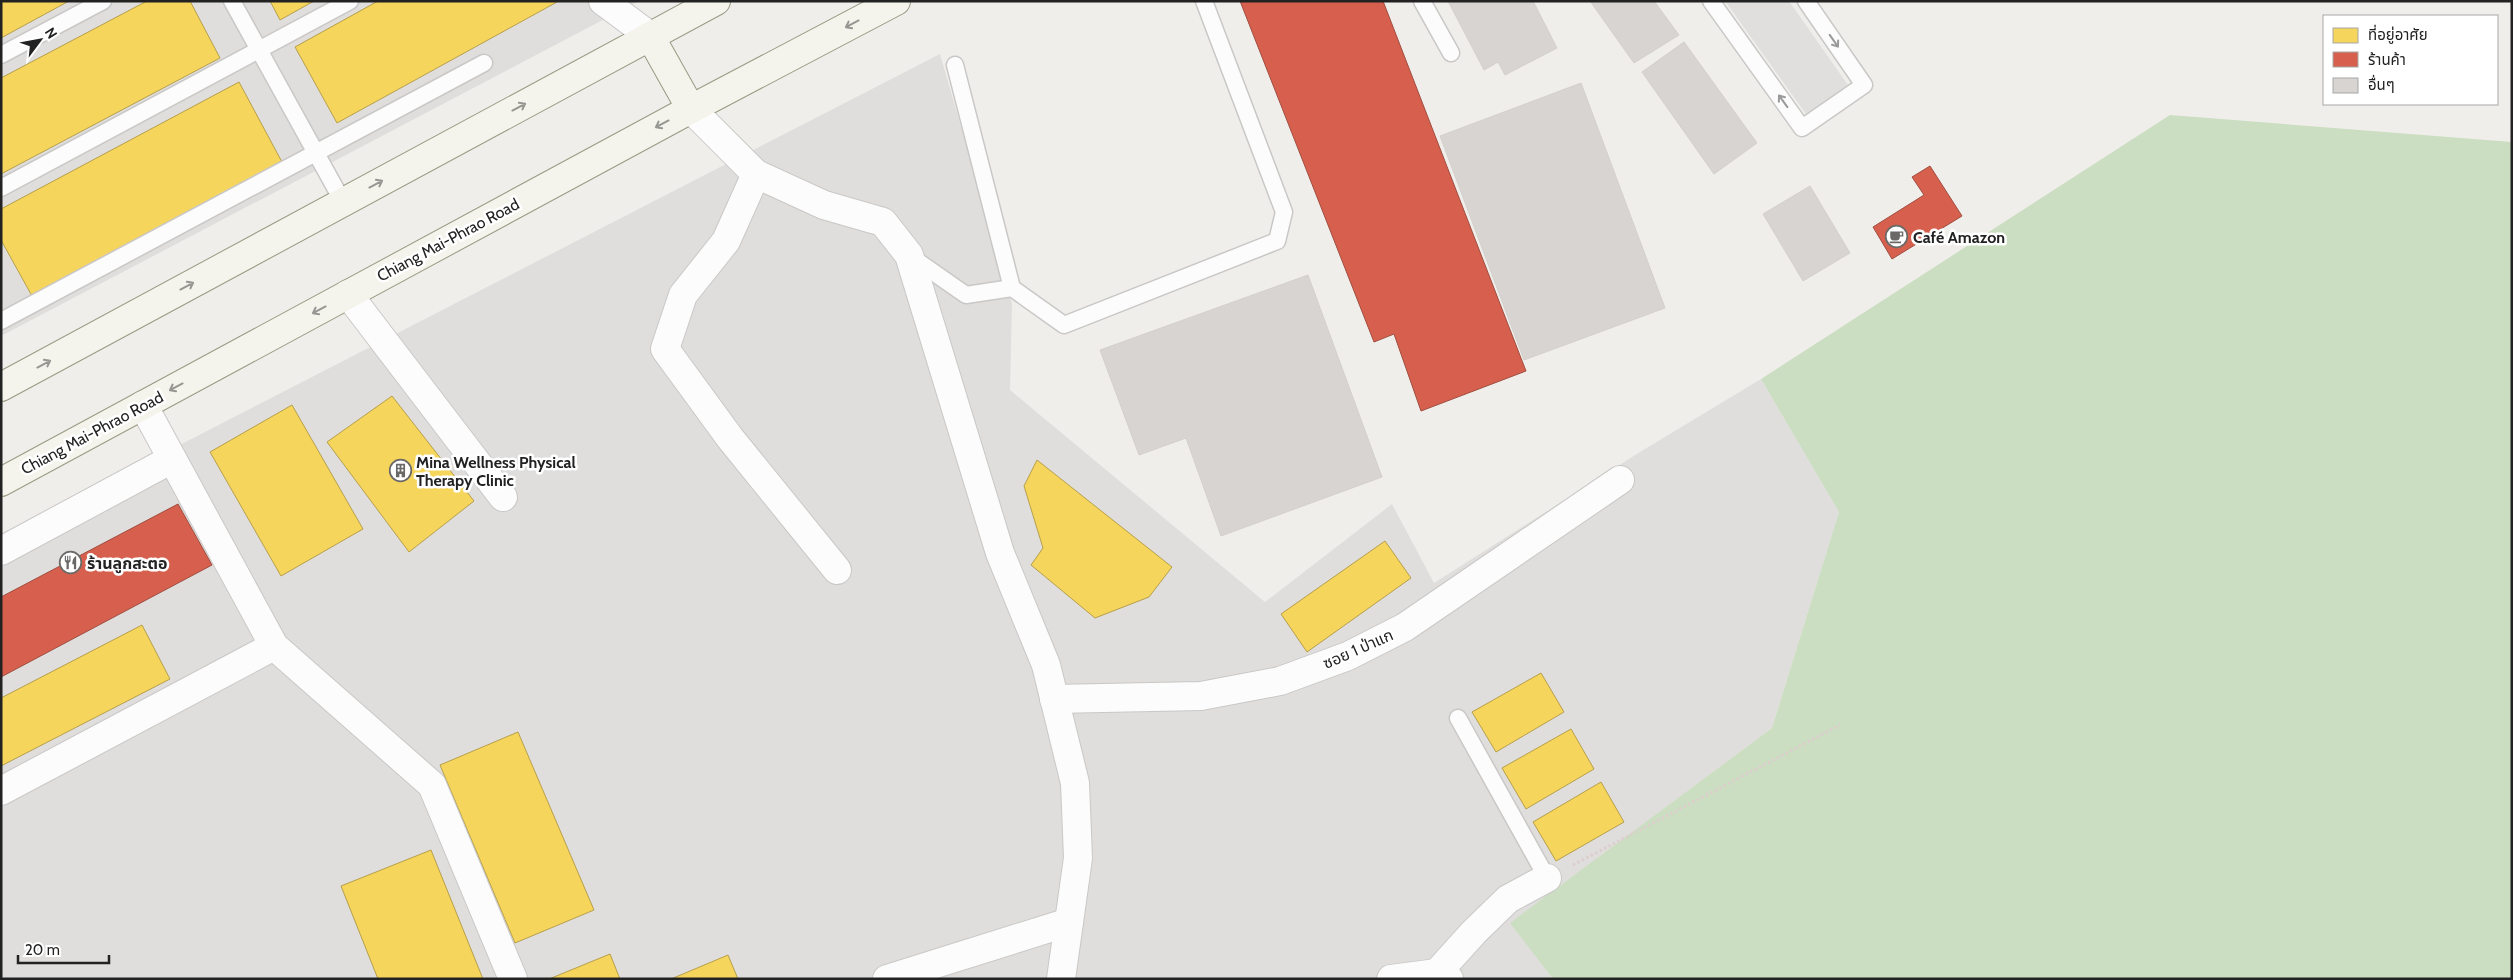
<svg xmlns="http://www.w3.org/2000/svg" width="2513" height="980" font-family="Cabin,'Noto Sans Thai',sans-serif">
<rect width="100%" height="100%" fill="#f0eeeb"/>
<!-- residential -->
<g fill="#dfdedc">
<polygon points="1,1 639,1 1,336"/>
<polygon points="940,54 1012,304 1010,390 1265,602 1392,504 1434,583 1640,452 1761,379 1839,512 1772,728 1511,923 1553,979 1,979 1,537"/>
</g>
<!-- forest -->
<polygon fill="#cbdec1" points="2170,115 2512,142 2512,979 1553,979 1510,923 1772,728 1839,512 1761,379"/>
<!-- parking -->
<polygon fill="#e0dfde" points="1725,1 1789,1 1848,85 1806,114"/>
<!-- homes -->
<g fill="#f6d55c" stroke="#b69f4b">
<polygon points="1,1 69,1 1,38"/>
<polygon points="147,1 190,1 220,58 1,174 1,78"/>
<polygon points="270,1 314,1 280,20"/>
<polygon points="378,1 557,1 557,2 337,123 295,47"/>
<polygon points="239,82 282,162 32,296 1,240 1,209"/>
<polygon points="392,396 474,501 409,552 327,442"/>
<polygon points="292,405 363,529 281,576 210,452"/>
<polygon points="1037,460 1172,567 1149,597 1095,618 1031,565 1043,548 1024,486"/>
<polygon points="1385,541 1411,578 1307,652 1281,614"/>
<polygon points="142,625 170,679 1,766 1,698"/>
<polygon points="1541,673 1564,712 1496,752 1472,712"/>
<polygon points="1571,729 1594,769 1526,809 1502,768"/>
<polygon points="518,732 594,910 515,943 440,765"/>
<polygon points="1601,782 1624,822 1556,861 1533,822"/>
<polygon points="431,850 483,979 378,979 341,886"/>
<polygon points="610,954 620,979 549,979"/>
<polygon points="728,955 738,979 671,979"/>
</g>
<!-- shops -->
<g fill="#d6604d" stroke="#a04d40">
<polygon points="1240,1 1383,1 1526,371 1421,411 1394,334 1374,342"/>
<polygon points="1930,166 1962,216 1892,259 1873,227 1924,195 1912,177"/>
<polygon points="178,504 212,565 1,677 1,597"/>
</g>
<!-- building -->
<g fill="#d7d4d2" stroke="#d3d0cc">
<polygon points="1448,1 1533,1 1557,48 1505,75 1498,62 1484,70"/>
<polygon points="1590,1 1654,1 1679,35 1634,63"/>
<polygon points="1684,42 1757,143 1714,174 1642,72"/>
<polygon points="1581,83 1665,308 1524,360 1440,136"/>
<polygon points="1810,186 1850,253 1803,281 1763,214"/>
<polygon points="1308,275 1382,477 1221,536 1186,438 1139,455 1100,350"/>
</g>
<g fill="none" stroke-linecap="round" stroke-linejoin="round">
<defs>
<g id="lane">
<polyline points="232,1 343,202"/>
<polyline points="1422,1 1451,53"/>
<polyline points="1711,1 1802,128 1864,85 1806,1"/>
<polyline points="1,55 103,1"/>
<polyline points="955,65 1012,288"/>
<polyline points="1,188 350,1"/>
<polyline points="910,256 966,295 1012,288 1064,325 1277,241 1284,212 1204,1"/>
<polyline points="1,321 484,63"/>
<polyline points="1458,718 1547,878"/>
</g>
<g id="street">
<polyline points="603,1 650,36"/>
<polyline points="691,109 756,174 824,205 883,222 909,255 1000,553 1046,665 1075,783 1078,858 1061,979"/>
<polyline points="756,174 726,241 683,295 665,349 730,438 837,570"/>
<polyline points="348,294 503,497"/>
<polyline points="143,405 274,646 432,785 513,979"/>
<polyline points="1,551 172,459"/>
<polyline points="1054,699 1201,696 1280,681 1348,656 1405,627 1620,480"/>
<polyline points="1,791 274,646"/>
<polyline points="1437,973 1474,932 1508,899 1547,878"/>
<polyline points="887,979 1069,922"/>
<polyline points="1391,979 1437,973 1449,979"/>
</g>
<g id="secondary">
<polyline points="650,36 691,109"/>
<polyline points="1,387 716,1"/>
<polyline points="1,482 691,109 896,1"/>
</g>
</defs>
<!-- lane casing -->
<use href="#lane" stroke="#c9c8c7" stroke-width="19"/>
<!-- street casing -->
<use href="#street" stroke="#c9c8c7" stroke-width="30"/>
<!-- secondary casing -->
<use href="#secondary" stroke="#999a82" stroke-width="30"/>
<!-- path -->
<polyline stroke="#dccecd" stroke-width="3" stroke-dasharray="2.5 2.5" stroke-linecap="butt" points="1573,865 1840,725"/>
<!-- lane -->
<use href="#lane" stroke="#fdfcfc" stroke-width="16"/>
<!-- street -->
<use href="#street" stroke="#fdfcfc" stroke-width="28"/>
<!-- secondary -->
<use href="#secondary" stroke="#f4f4ed" stroke-width="28"/>
</g>
<!-- one-way arrows -->
<defs><path id="oneway-shaft" d="M-6 0H5M1.5-3L5.5 0L1.5 3" fill="none" stroke-width="1.6" stroke-linecap="round" stroke-linejoin="round" transform="scale(1.25)"/></defs>
<g stroke="#969692">
<use href="#oneway-shaft" transform="translate(852 24) rotate(152)"/>
<use href="#oneway-shaft" transform="translate(519 107) rotate(-28)"/>
<use href="#oneway-shaft" transform="translate(662 124) rotate(152)"/>
<use href="#oneway-shaft" transform="translate(376 184) rotate(-28)"/>
<use href="#oneway-shaft" transform="translate(187 286) rotate(-28)"/>
<use href="#oneway-shaft" transform="translate(319 310) rotate(152)"/>
<use href="#oneway-shaft" transform="translate(44 364) rotate(-28)"/>
<use href="#oneway-shaft" transform="translate(176 387) rotate(152)"/>
</g>
<g stroke="#9a9a9a">
<use href="#oneway-shaft" transform="translate(1834 41) rotate(55)"/>
<use href="#oneway-shaft" transform="translate(1783 101) rotate(-126)"/>
</g>
<!-- icons -->
<defs>
<symbol id="cafe-ring" viewBox="-11 -11 22 22"><circle r="9.5" fill="#fff" stroke="#6a6968" stroke-width="1.5"/><path d="M-5.5-4.5H6V0H3Q3 3.5 0 3.5H-2.5Q-5.5 3.5-5.5 0ZM3-3.2v2h1.7v-2ZM-6 4.5H4V6H-6Z" fill="#6a6968"/></symbol>
<symbol id="building-ring" viewBox="-11 -11 22 22"><circle r="9.5" fill="#fff" stroke="#6a6968" stroke-width="1.5"/><path d="M-4-6H4V6H1V3H-1V6H-4ZM-2.5-4.3h1.7v1.8h-1.7ZM.8-4.3h1.7v1.8H.8ZM-2.5-1h1.7V.8h-1.7ZM.8-1h1.7V.8H.8Z" fill="#6a6968"/></symbol>
<symbol id="restaurant-ring" viewBox="-11 -11 22 22"><circle r="9.5" fill="#fff" stroke="#6a6968" stroke-width="1.5"/><path d="M-5-6h1v4h1v-4h1v4h1v-4h1v5L-1.5 .5V6h-2V.5L-5-1ZM5-6V6H3V1.5H1.5Q1.5-4 5-6Z" fill="#6a6968"/></symbol>
</defs>
<g fill-rule="evenodd">
<use href="#cafe-ring" x="1884" y="224" width="25" height="25"/>
<use href="#building-ring" x="388" y="458" width="25" height="25"/>
<use href="#restaurant-ring" x="58" y="550" width="25" height="25"/>
</g>
<g text-anchor="middle" dominant-baseline="central" stroke-width="5" stroke-linejoin="round" paint-order="stroke">
<!-- poi labels -->
<g font-size="16" font-weight="bold" fill="#222" stroke="#fff" text-anchor="start">
<text x="1913" y="237">Café Amazon</text>
<text x="416" y="462">Mina Wellness Physical<tspan x="416" dy="18">Therapy Clinic</tspan></text>
<text x="87" y="563">ร้านลูกสะตอ</text>
</g>
<!-- street labels -->
<g font-size="16" fill="#222" stroke="#fff">
<text transform="translate(448 240) rotate(-28)">Chiang Mai-Phrao Road</text>
<text transform="translate(92 433) rotate(-28)">Chiang Mai-Phrao Road</text>
<text transform="translate(1358 649) rotate(-24)">ซอย 1 ป่าแก</text>
</g>
</g>
<!-- border -->
<rect width="2513" height="980" fill="none" stroke="#222222" stroke-width="5"/>
<!-- legend -->
<rect x="2323" y="15" width="175" height="90" fill="#ffffff" stroke="#a7a7a7"/>
<rect x="2333" y="28" width="25" height="15" fill="#f6d55c" stroke="#a7a7a7"/>
<text x="2368" y="40" font-size="15" fill="#222222">ที่อยู่อาศัย</text>
<rect x="2333" y="52" width="25" height="15" fill="#d6604d" stroke="#a7a7a7"/>
<text x="2368" y="65" font-size="15" fill="#222222">ร้านค้า</text>
<rect x="2333" y="78" width="25" height="15" fill="#d7d4d2" stroke="#a7a7a7"/>
<text x="2368" y="90" font-size="15" fill="#222222">อื่นๆ</text>
<!-- north arrow -->
<g transform="translate(40 40) rotate(58)" stroke="#ffffff" stroke-width="4" paint-order="stroke">
<path d="M0-4L9 19L0 12L-9 19Z" fill="#222222"/>
<text y="-8" font-size="14" font-weight="bold" text-anchor="middle" fill="#222222">N</text>
</g>
<!-- scale -->
<path d="M18 955v8h91v-8" fill="none" stroke="#222222" stroke-width="2.5"/>
<text x="25" y="955" font-size="15" fill="#222222" stroke="#ffffff" stroke-width="4" paint-order="stroke">20 m</text>
</svg>
